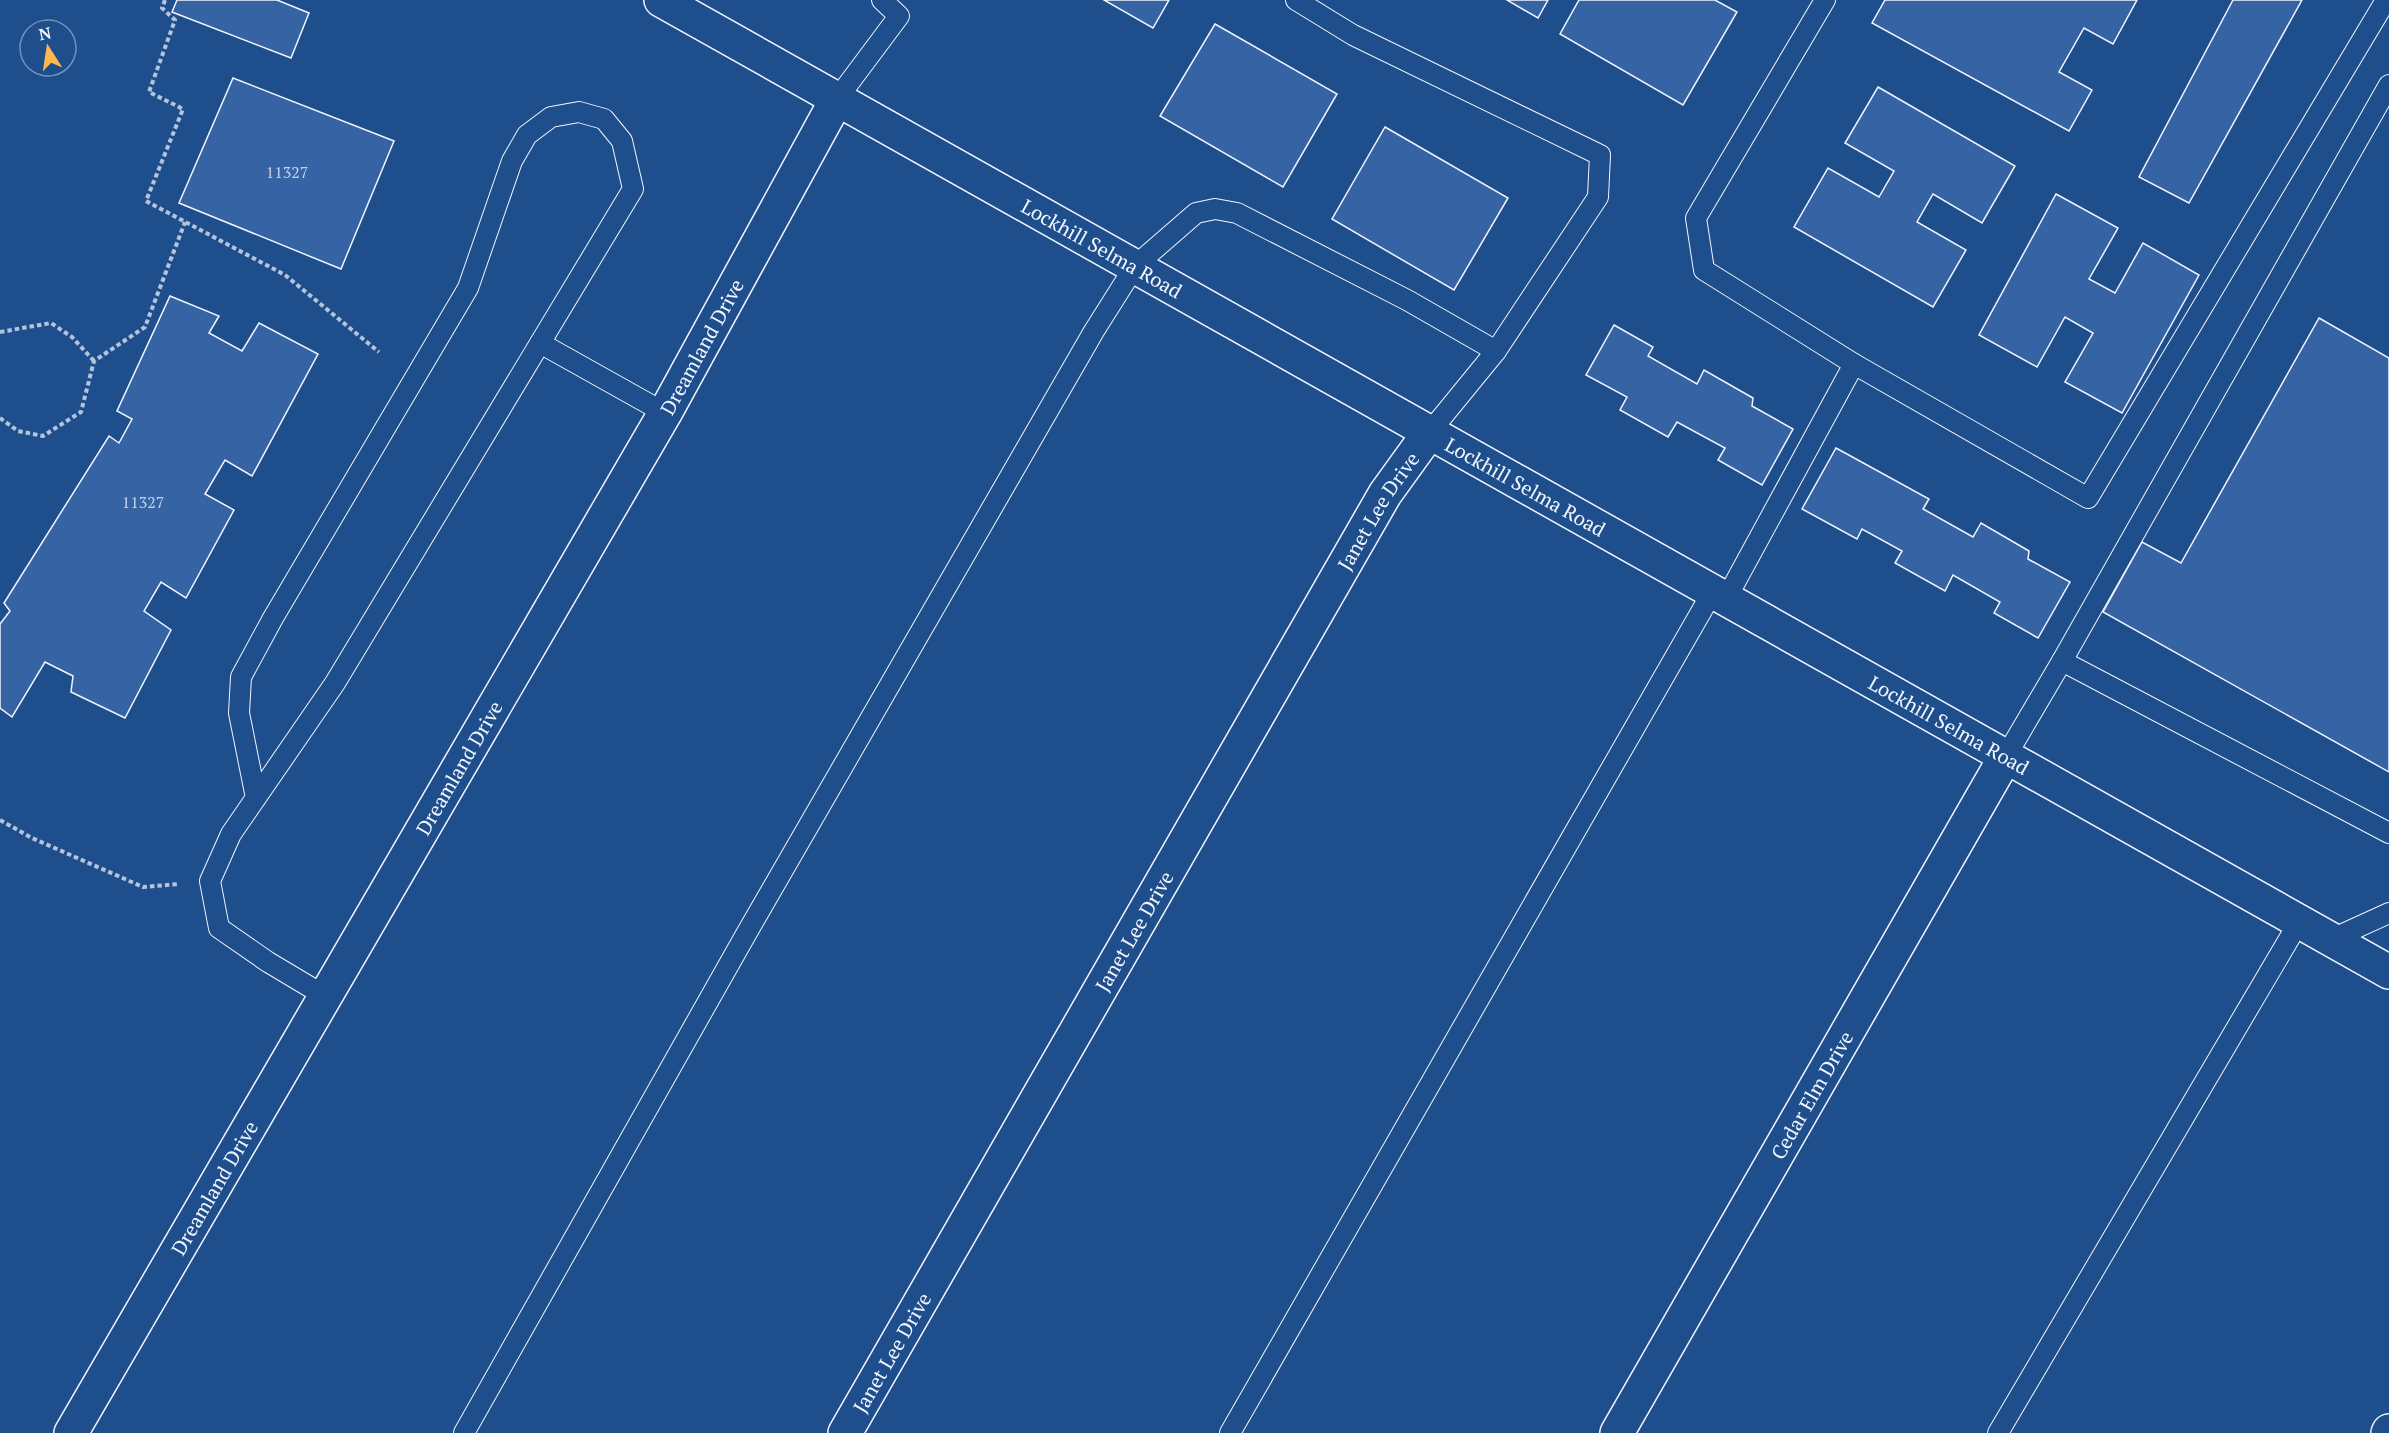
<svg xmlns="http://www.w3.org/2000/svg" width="2389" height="1433" font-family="'PT Serif',serif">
<rect width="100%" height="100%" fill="#1f4e8c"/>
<!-- building -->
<g fill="#3563a3" stroke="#f2f6ff" stroke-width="1.5">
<polygon points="177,0 277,0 309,13 291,58 172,12"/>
<polygon points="1104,0 1169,0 1153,28"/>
<polygon points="1507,0 1548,0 1538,18"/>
<polygon points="1579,0 1715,0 1737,12 1683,105 1560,34"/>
<polygon points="1885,0 2137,0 2113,44 2084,28 2059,72 2092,90 2069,131 1872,23"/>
<polygon points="2233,0 2302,0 2189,203 2139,177"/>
<polygon points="1215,24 1337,94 1283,187 1160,116"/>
<polygon points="233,78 394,141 341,269 179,203"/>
<polygon points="1878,87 2015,166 1982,223 1933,194 1917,222 1966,250 1933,307 1794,227 1828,168 1879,197 1894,171 1845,143"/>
<polygon points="1385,127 1508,198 1454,290 1332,219"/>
<polygon points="2056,194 2118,228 2089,279 2115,293 2143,243 2199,275 2122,413 2065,382 2093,333 2065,317 2037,367 1979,335"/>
<polygon points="170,296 219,316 209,333 242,351 259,323 318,354 252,476 225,460 205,494 234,510 186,598 161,582 144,611 171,630 125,718 71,692 73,676 45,662 12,717 0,708 0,624 10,611 4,603 109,436 119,443 132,419 117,411"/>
<polygon points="2319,318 2389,358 2389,772 2103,612 2142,542 2181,563"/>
<polygon points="1614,325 1653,347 1648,356 1697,384 1704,370 1753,398 1752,406 1793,429 1762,485 1718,460 1725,448 1677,422 1668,437 1620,410 1627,397 1586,375"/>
<polygon points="1836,448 1929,499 1923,509 1973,537 1981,523 2029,551 2028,559 2070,582 2038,638 1994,613 2000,602 1953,575 1945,591 1895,563 1902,551 1862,529 1857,539 1802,509"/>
</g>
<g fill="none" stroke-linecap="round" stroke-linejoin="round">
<defs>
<g id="service">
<polyline points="1296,0 1353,35 1600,155 1598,197 1496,351 1429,433"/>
<polyline points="837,99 899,16 882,0"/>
<polyline points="540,343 665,413"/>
<polyline points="1854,364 2088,498 2386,0"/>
<polyline points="1726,599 1854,364 1704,270 1696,218 1825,0"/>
<polyline points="2062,661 2389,833"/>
<polyline points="2006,756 2062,661 2389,85"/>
<polyline points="256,798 239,713 241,677 273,618 468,288 512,161 527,135 551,117 579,112 604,119 622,141 633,189 335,683 231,834 210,881 219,928 268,962 325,996"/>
<polyline points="2332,939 2389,913"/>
<polyline points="464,1433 745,936 1094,331 1135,266 1196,213 1215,209 1237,213 1407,300 1496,351"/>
<polyline points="1230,1433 1713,591"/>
<polyline points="1998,1433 2299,922"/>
</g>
<g id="minor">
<path id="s1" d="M845,1433L1385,494L1429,433"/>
<path id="s2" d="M1617,1433L2006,756"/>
<polyline points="2388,1433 2389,1431"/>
</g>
<g id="tertiary">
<path id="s3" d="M71,1433L665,413L837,99"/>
</g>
<g id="secondary">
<path id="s4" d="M661,0L2389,972"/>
</g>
</defs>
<!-- service casing -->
<use href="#service" stroke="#f2f6ff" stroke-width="22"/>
<!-- minor casing -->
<use href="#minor" stroke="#f2f6ff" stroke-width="36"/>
<!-- tertiary casing -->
<use href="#tertiary" stroke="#f2f6ff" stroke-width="36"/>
<!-- secondary casing -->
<use href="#secondary" stroke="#f2f6ff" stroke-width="36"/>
<!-- path -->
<g stroke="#b3c4dc" stroke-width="4" stroke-dasharray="4.5 3" stroke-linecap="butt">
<polyline points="165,0 162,8 175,20 149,92 183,109 146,201 285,275 379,352"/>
<polyline points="0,332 51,323 72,337 94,361"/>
<polyline points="0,418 18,431 43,436 81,412 94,361 145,327 185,222"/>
<polyline points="0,820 32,838 143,887 179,884"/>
</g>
<!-- service -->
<use href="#service" stroke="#1f4e8c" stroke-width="20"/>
<!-- minor -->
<use href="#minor" stroke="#1f4e8c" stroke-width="33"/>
<!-- tertiary -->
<use href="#tertiary" stroke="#1f4e8c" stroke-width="33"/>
<!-- secondary -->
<use href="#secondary" stroke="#1f4e8c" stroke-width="33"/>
</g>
<g text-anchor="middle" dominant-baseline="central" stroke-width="4.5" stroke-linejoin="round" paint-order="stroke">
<!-- number labels -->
<g font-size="16" fill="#c3d1e8">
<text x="287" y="172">11327</text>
<text x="143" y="502">11327</text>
</g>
<!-- street labels -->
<g font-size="20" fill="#f2f6ff" stroke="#1f4e8c">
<text stroke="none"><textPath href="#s4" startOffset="506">Lockhill Selma Road</textPath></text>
<text stroke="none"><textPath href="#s3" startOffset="1256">Dreamland Drive</textPath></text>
<text stroke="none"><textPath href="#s4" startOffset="992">Lockhill Selma Road</textPath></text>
<text stroke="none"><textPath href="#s1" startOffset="1065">Janet Lee Drive</textPath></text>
<text stroke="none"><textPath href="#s4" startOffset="1478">Lockhill Selma Road</textPath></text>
<text stroke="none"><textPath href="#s3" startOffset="770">Dreamland Drive</textPath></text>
<text stroke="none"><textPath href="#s1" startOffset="579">Janet Lee Drive</textPath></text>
<text stroke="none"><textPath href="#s2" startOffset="390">Cedar Elm Drive</textPath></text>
<text stroke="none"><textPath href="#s3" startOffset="284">Dreamland Drive</textPath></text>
<text stroke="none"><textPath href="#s1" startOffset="93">Janet Lee Drive</textPath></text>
</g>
</g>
<!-- north arrow -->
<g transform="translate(48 48) rotate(348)"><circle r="28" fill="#1f4e8c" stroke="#7391ba" stroke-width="1.5"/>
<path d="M0-4.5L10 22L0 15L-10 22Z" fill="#ffb74d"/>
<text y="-9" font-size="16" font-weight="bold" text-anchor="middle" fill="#f2f6ff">N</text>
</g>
</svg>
